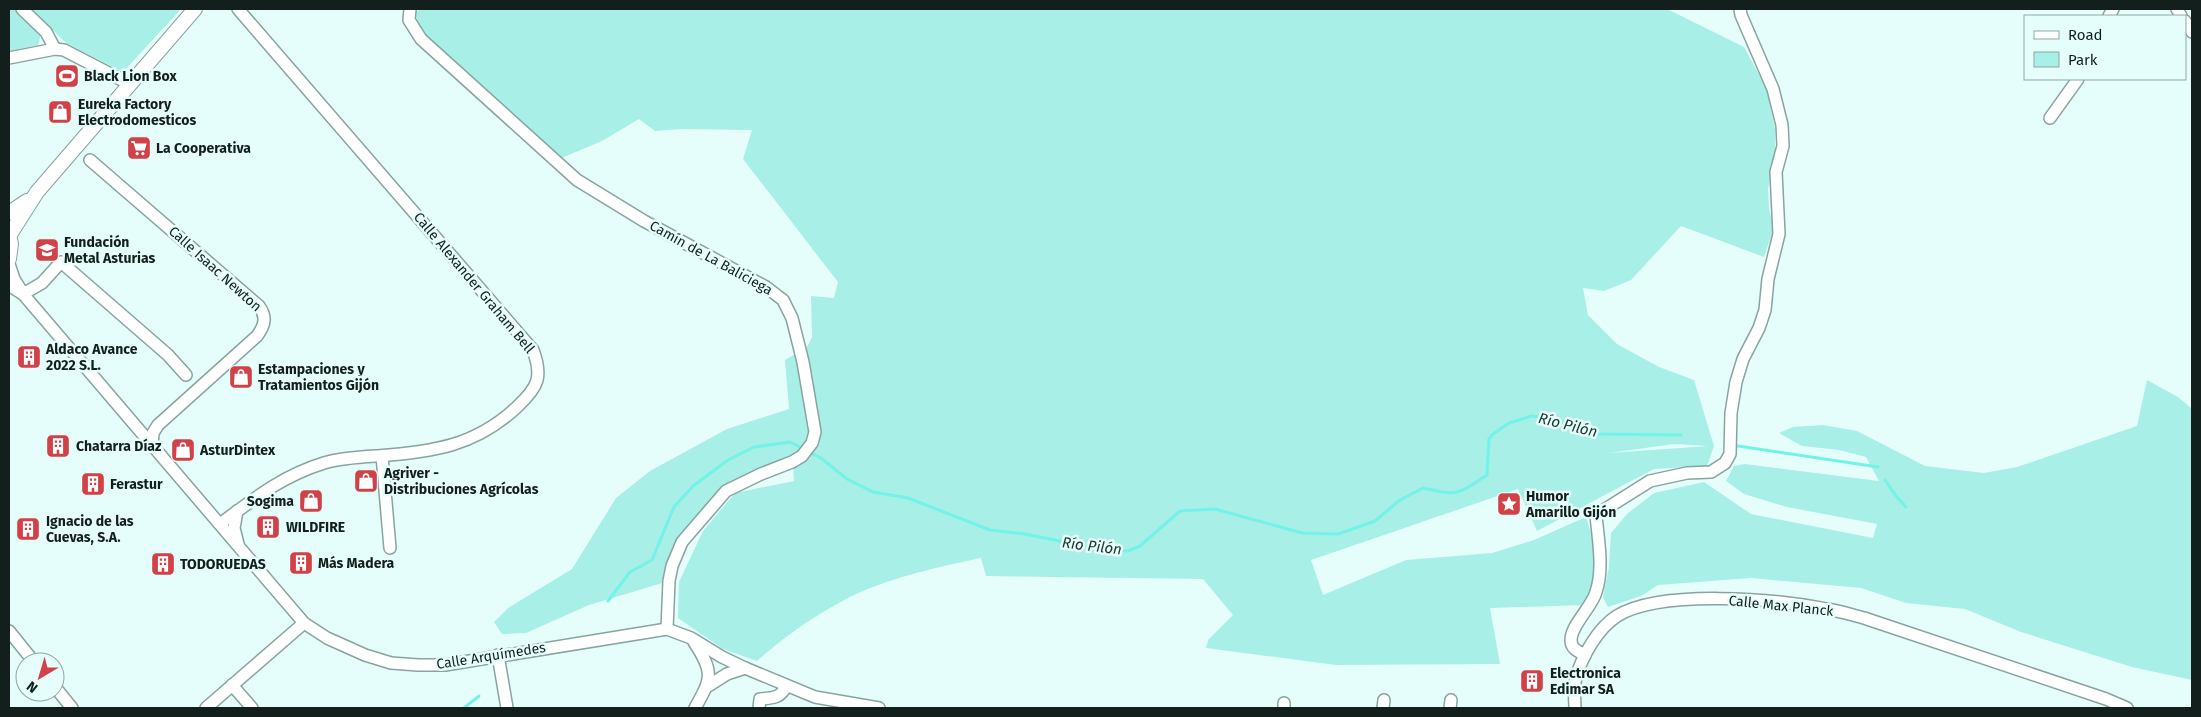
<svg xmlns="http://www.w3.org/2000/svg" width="2201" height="717" font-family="'Fira Sans',sans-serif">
<rect width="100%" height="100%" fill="#e6fefb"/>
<!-- green -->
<g fill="#a7efe7" fill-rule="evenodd">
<polygon points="9,9 15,9 41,34 38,45 9,51"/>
<polygon points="31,9 181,9 123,72 66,43"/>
<path d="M421,9H1667L1744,47L1766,88L1775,129V158L1768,188L1769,209L1774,227L1764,257L1681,226L1631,280L1604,291L1583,288L1588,315L1617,344L1659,367L1694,380L1714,446L1707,466L1654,469L1537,531L1518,489L1311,560L1323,595L1406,560L1492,553L1534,540L1586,517C1593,537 1599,566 1592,587C1590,593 1586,599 1584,605L1490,608L1500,664L1336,665L1206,648L1208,640L1233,615L1203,579L986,576L981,558C938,567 892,577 852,596C818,613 785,636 757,661L723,649L678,618L679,582L703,531L735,493L794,481L793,463L733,487L671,554L669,581L589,605L526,633L502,634L494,622L508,608L572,569L616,498L650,471L727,429L789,409L785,360L807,347L812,337L811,296L834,298L838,282L743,159L752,130L682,129L655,131L639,119L602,141L559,159L418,28L416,12ZM1674,444L1708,446L1609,453Z"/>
<polygon points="2147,380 2178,397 2192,409 2192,680 2132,667 2021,632 1965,609 1906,603 1861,588 1751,578 1658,585 1641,596 1608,607 1603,597 1609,567 1611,533 1627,514 1654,493 1704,482 1751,514 1873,538 1877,524 1787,507 1744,494 1726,481 1734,466 1745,464 1879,481 1866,457 1839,450 1802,446 1779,433 1793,427 1823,425 1857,431 1925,466 1984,473 2017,467 2137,426"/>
</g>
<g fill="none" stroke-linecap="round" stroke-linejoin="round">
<!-- stream -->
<g stroke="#73f3e7" stroke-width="3">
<polyline points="1738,446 1878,467"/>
<polyline points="1885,480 1896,496 1906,507"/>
<path d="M608,601L630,572L652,560L674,507L693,486L728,460L754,447L790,442L821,458L847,479L873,492L908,498L990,530L1025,534L1104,550L1128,551L1140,546L1180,511L1215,509L1302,533L1338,534L1375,521L1400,500L1423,488C1459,496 1457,495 1487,475L1489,439L1493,434L1509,423L1532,416L1557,420L1590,434L1681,435"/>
<polyline points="464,708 479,696"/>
</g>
<defs>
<g id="minor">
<polyline points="22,9 46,32 55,49"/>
<polyline points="410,9 409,20 421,39 577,180 644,221 766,287 783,300 792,318 803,362 815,432 812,443 802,456 792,462 761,474 726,491 682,542 672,566 669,581 667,629"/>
<polyline points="2177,9 2181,16"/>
<polyline points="2109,16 2113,9"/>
<polyline points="2185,21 2192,32"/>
<polyline points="9,58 55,49 64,50 120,79 129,85"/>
<polyline points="2050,118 2078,79"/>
<path d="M90,160L259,306C267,317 265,325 257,336L158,425L153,433L152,447"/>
<polyline points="9,264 14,279 22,292"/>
<polyline points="9,285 23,294 304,623 327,638 365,655 391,663 418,665 445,665 667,629 691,638 722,657 745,668 815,697 879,708"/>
<polyline points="23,294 42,283 61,262 168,355 186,375"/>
<polyline points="382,456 390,548"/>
<polyline points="237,511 234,528 238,544"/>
<path d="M220,524C255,498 282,476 324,463C341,458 360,457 377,456C433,452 476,446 518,406C538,387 543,377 533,350L238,9"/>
<polyline points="9,631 34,662"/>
<path d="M694,642C714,672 712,678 695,708"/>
<polyline points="498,655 507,708"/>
<path d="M1585,655C1578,651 1571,649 1571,640C1571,625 1592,607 1596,592C1604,568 1598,539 1596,515L1650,481L1687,473L1711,472L1725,463L1730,454L1731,413L1736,382L1743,359L1759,328L1765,310L1768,279L1779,234L1776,172L1783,146L1782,125L1773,89L1741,15L1740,9"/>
<polyline points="232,685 252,708"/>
<polyline points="708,686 727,674 745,668"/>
<polyline points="55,687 72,708"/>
<polyline points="206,708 304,623"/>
<path d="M759,708L760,699C773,698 781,698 786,686"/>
<polyline points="1284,708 1284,703"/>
<polyline points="1383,708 1384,700"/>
<polyline points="1450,708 1451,700"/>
<path d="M1575,708C1575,699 1573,687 1576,678C1582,656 1598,628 1617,616C1661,589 1777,599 1827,609C1840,611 1852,615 1864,618L2106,699L2127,708"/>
</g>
<g id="tertiary">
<polyline points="9,213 27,201"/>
<polyline points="9,235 11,244 9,259"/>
<polyline points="9,236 37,192 195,9"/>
</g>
</defs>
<!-- minor casing -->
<use href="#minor" stroke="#87a4a0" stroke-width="14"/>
<!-- tertiary casing -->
<use href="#tertiary" stroke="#87a4a0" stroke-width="16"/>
<!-- minor -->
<use href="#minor" stroke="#fff" stroke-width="11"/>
<!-- tertiary -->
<use href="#tertiary" stroke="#fff" stroke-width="14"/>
</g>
<!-- icons -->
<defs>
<symbol id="stadium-square" viewBox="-11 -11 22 22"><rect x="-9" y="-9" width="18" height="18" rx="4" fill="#d14148" stroke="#e6fefb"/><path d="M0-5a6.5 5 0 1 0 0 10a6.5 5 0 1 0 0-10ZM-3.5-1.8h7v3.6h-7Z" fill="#fff"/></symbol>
<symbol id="shop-square" viewBox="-11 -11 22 22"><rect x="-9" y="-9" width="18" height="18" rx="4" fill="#d14148" stroke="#e6fefb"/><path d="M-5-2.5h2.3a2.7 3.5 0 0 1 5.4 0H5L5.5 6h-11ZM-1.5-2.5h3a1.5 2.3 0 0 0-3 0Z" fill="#fff"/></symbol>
<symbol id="supermarket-square" viewBox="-11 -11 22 22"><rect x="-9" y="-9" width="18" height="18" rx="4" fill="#d14148" stroke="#e6fefb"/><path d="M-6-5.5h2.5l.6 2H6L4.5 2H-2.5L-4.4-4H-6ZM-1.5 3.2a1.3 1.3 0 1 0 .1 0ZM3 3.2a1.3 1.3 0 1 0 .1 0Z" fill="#fff"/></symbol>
<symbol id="school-square" viewBox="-11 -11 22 22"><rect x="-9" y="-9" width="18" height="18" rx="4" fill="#d14148" stroke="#e6fefb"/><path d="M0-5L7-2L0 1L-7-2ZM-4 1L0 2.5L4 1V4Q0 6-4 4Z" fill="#fff"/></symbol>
<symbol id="building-square" viewBox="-11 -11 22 22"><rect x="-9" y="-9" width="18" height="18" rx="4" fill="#d14148" stroke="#e6fefb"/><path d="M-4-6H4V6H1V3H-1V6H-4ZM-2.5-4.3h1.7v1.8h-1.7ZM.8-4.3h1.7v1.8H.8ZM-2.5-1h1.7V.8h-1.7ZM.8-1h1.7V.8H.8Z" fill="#fff"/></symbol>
<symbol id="sight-square" viewBox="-11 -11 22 22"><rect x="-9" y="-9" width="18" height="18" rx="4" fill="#d14148" stroke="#e6fefb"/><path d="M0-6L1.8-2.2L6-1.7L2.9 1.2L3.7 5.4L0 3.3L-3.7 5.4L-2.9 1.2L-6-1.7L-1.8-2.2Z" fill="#fff"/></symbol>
</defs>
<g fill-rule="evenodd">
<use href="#stadium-square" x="53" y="62" width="28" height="28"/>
<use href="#shop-square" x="46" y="98" width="28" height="28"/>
<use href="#supermarket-square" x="125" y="134" width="28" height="28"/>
<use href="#school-square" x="33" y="236" width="28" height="28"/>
<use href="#building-square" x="15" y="343" width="28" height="28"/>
<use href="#shop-square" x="227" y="363" width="28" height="28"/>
<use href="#building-square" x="44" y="432" width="28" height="28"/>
<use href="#shop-square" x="169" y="436" width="28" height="28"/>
<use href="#shop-square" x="352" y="467" width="28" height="28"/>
<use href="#building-square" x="79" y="470" width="28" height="28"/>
<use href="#shop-square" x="297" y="487" width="28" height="28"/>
<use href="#sight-square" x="1495" y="490" width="28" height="28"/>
<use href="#building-square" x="254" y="513" width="28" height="28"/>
<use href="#building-square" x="14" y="515" width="28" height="28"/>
<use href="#building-square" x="287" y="549" width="28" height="28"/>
<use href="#building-square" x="149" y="550" width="28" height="28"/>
<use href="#building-square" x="1518" y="667" width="28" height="28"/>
</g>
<g text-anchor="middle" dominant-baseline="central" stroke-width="5" stroke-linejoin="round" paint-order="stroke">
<!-- poi labels -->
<g font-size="14" font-weight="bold" fill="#131f1d" stroke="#e6fefb" text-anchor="start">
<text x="84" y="76">Black Lion Box</text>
<text x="78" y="104">Eureka Factory<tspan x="78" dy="16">Electrodomesticos</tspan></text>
<text x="156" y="148">La Cooperativa</text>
<text x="64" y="242">Fundación<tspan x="64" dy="16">Metal Asturias</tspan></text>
<text x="46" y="349">Aldaco Avance<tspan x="46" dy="16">2022 S.L.</tspan></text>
<text x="258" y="369">Estampaciones y<tspan x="258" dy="16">Tratamientos Gijón</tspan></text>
<text x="76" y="446">Chatarra Díaz</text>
<text x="200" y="450">AsturDintex</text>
<text x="384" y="473">Agriver -<tspan x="384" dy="16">Distribuciones Agrícolas</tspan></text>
<text x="110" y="484">Ferastur</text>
<text x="1526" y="496">Humor<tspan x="1526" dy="16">Amarillo Gijón</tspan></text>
<text x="294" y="501" text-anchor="end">Sogima</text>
<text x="46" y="521">Ignacio de las<tspan x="46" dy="16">Cuevas, S.A.</tspan></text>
<text x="286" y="527">WILDFIRE</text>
<text x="318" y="563">Más Madera</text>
<text x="180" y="564">TODORUEDAS</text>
<text x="1550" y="673">Electronica<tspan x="1550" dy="16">Edimar SA</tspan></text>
</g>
<!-- street labels -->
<g font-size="14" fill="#131f1d" stroke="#e6fefb">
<text transform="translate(711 258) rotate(29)">Camín de La Baliciega</text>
<text transform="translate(215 269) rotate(42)">Calle Isaac Newton</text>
<text transform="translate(474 283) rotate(50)">Calle Alexander Graham Bell</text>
<text transform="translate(1781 606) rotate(6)">Calle Max Planck</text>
<text transform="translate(491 656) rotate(-9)">Calle Arquímedes</text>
</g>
<!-- water labels -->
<g font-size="15" font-style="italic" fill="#1d3431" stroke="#e6fefb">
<text transform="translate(1568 425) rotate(14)">Río Pilón</text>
<text transform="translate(1092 546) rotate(7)">Río Pilón</text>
</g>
</g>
<!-- border -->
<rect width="2201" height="717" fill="none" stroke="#131f1d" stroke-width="20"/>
<!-- legend -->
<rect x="2024" y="15" width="162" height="65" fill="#e6fefb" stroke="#92a5a2"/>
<rect x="2034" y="31" width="25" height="8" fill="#ffffff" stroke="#92a5a2"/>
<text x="2068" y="40" font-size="15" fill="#131f1d">Road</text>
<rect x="2034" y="52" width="25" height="15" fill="#a7efe7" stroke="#92a5a2"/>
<text x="2068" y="65" font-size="15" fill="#131f1d">Park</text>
<!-- north arrow -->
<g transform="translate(40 677) rotate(218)"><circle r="24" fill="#e6fefb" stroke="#92a5a2"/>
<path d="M0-4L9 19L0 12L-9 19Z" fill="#d14148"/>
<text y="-8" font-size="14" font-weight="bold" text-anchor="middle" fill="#131f1d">N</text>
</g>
</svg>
